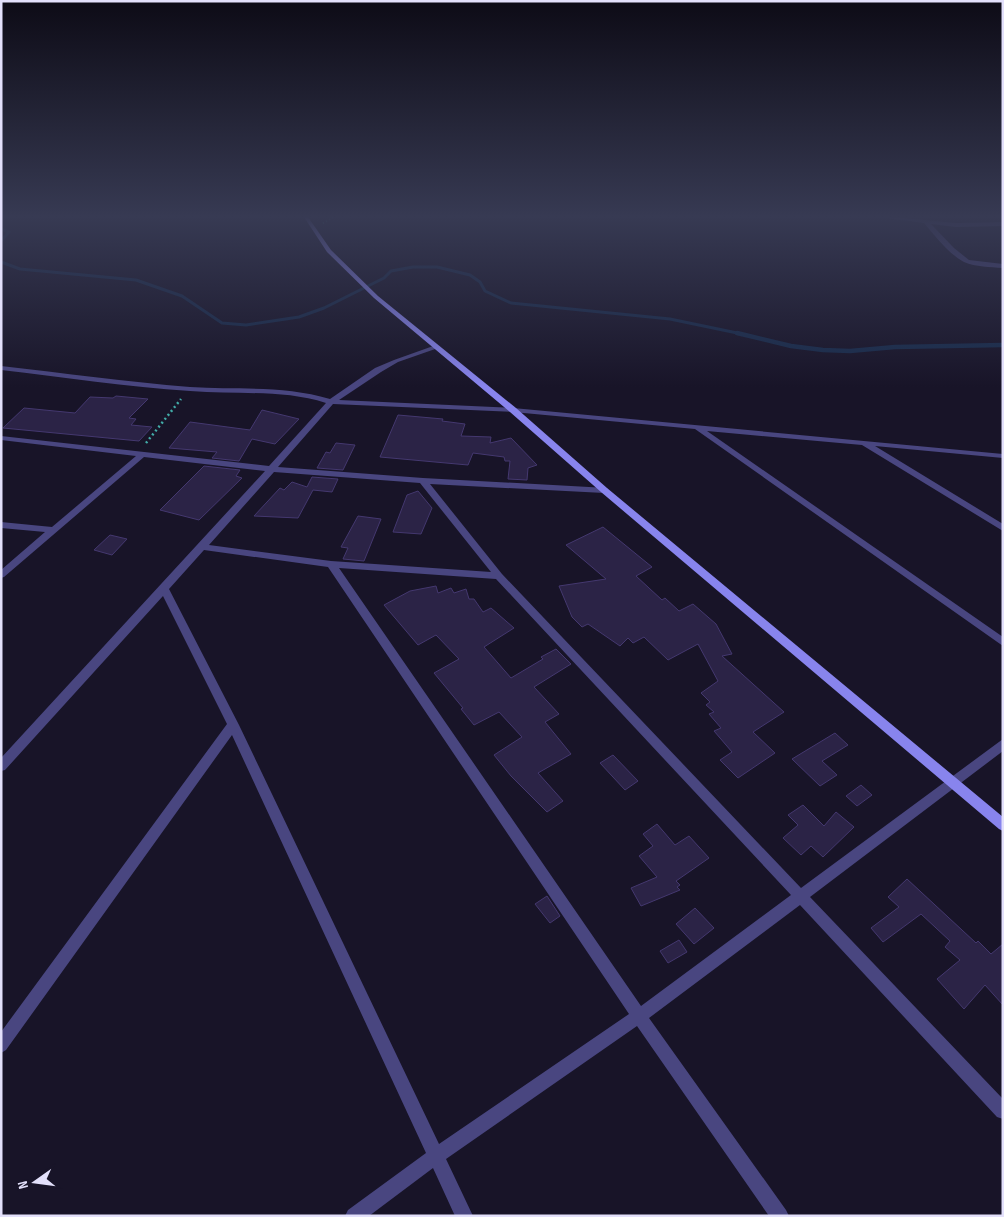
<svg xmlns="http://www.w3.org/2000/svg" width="1004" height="1217" font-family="'Sofia Sans Condensed',sans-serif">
<rect width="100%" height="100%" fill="#181428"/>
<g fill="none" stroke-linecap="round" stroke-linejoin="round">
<!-- stream-far1 -->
<g stroke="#192c4c" stroke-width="3">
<polyline points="1,229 9,232 1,241"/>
<polyline points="1,262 20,269 136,280 182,296 222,323 246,325 299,317 324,308 384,278 391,271 413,267 437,267 470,275 480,282 485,291 511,303 670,319 742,334"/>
</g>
<!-- stream -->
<polyline stroke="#192c4c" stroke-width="4.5" points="737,333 791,346 823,350 850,351 895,347 1003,345"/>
</g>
<!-- building -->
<g fill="#2b2346" stroke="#44386f">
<polygon points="116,396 148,399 129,418 136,419 131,425 152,427 139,441 3,428 24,408 75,413 90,397 113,398"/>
<polygon points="262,410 299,419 275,444 252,439 239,461 212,458 217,452 169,448 190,422 250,430"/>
<polygon points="398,415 443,419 442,421 465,424 461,436 491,437 490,443 511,438 537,465 528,468 527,480 508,479 510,461 505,461 504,457 473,453 468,465 380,457"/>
<polygon points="336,443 355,445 343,470 317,468 326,452 330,453"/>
<polygon points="204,466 240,470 236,476 242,478 199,520 160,510"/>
<polygon points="312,477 338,479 332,492 313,490 298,518 254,516 280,488 284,490 292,482 307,487"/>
<polygon points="418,491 432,508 421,534 393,532 407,495"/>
<polygon points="358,516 381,519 364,561 343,559 348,548 341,547"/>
<polygon points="603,527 652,567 636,576 662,600 665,598 679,611 693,604 716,624 732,654 722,656 784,712 753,732 775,753 738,778 720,760 732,752 714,731 721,728 709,714 714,712 706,705 710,702 701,693 718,681 698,644 668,660 644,637 633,643 628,638 620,646 588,624 582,627 572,617 559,586 606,579 566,545"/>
<polygon points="110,535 127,539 112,555 94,550"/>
<polygon points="436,586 438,593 451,588 454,593 466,589 469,599 474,599 483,612 491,608 514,628 484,647 511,678 543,659 541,657 556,649 571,664 534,687 559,714 545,722 571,754 538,773 563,801 547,812 511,776 494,755 522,737 499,712 474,725 461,709 463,708 434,673 459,659 436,635 418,645 384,605 410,591"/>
<polygon points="835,733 848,745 822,761 837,775 820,786 792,759"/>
<polygon points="613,755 638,781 625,790 600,763"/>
<polygon points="861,785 872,795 857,806 846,796"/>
<polygon points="803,805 824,826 836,812 854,827 823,857 811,846 801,855 783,838 798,825 788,815"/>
<polygon points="657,824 675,845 689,836 709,858 676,881 680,885 677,887 680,890 641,906 631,888 657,877 639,856 653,846 643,834"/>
<polygon points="907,879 976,943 978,941 991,954 1003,944 1003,1005 985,985 964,1009 937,979 960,960 945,947 950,941 921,914 883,942 871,928 899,907 888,897"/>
<polygon points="547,896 560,916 550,923 535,904"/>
<polygon points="695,908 714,928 694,944 676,924"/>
<polygon points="679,940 687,952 668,963 660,951"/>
</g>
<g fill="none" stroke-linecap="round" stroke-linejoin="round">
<!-- path-far1 -->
<polyline stroke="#42aca8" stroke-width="2" stroke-dasharray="1 2.5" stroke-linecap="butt" points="323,223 334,217"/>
<!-- path -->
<polyline stroke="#42aca8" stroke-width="2.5" stroke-dasharray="2 3" stroke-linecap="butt" points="146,443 181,399"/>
<!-- street -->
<g fill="#494680" fill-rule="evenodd">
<path d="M879,217H893L956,223L1003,222V226L956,227L931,224L954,248L969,260L1003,264V268C990,267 976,267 964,262C949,254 935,236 924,223Z"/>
<path d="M436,345L438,346V348L398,362L381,372L339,400L513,408L1003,454V458L875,446L1003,524V531L862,445L707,431L1003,637V646L695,429L513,412L333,404L278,467L423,478L607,488L608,490L604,493L430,484L502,574L801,888L1003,739V751L810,897L1003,1099V1119L997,1117L800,905L649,1018L786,1210L789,1216H769L637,1026L446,1159L473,1216H455L433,1168L369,1216H345L348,1210L426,1153L232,735L6,1050L1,1053V1032L227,724L163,596L5,770L1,771V758L265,471L144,457L4,577L1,578V570L45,532L1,528V522L52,527L136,456L1,440V436L269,466L326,403C282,389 236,395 190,391C127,387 64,377 1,370V366C64,373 127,382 190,387C238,390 284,385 330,399L375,368L394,360ZM274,472L420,483L491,572L331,561L209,545ZM204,550L328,567L629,1014L439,1144L239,725L169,589ZM339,568L496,579L791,895L641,1006Z"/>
</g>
<!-- secondary -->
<polygon fill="#8884ed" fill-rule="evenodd" points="304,217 308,217 331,250 378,296 516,408 607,488 1003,817 1003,831 999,829 601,492 510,412 374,298 327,252"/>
</g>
<!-- sky -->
<linearGradient id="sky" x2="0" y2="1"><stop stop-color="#0d0b16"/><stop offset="0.56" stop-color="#373a53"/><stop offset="1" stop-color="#373a53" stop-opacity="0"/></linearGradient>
<rect width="1004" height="387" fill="url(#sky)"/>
<!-- border -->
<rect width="1004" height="1217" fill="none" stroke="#e3e0fb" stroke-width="5"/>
<!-- north arrow -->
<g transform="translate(35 1182) rotate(256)" stroke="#181428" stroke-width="4" paint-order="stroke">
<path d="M0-4L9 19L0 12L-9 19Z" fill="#e3e0fb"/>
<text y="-8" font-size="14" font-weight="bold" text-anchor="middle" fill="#e3e0fb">N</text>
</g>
</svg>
